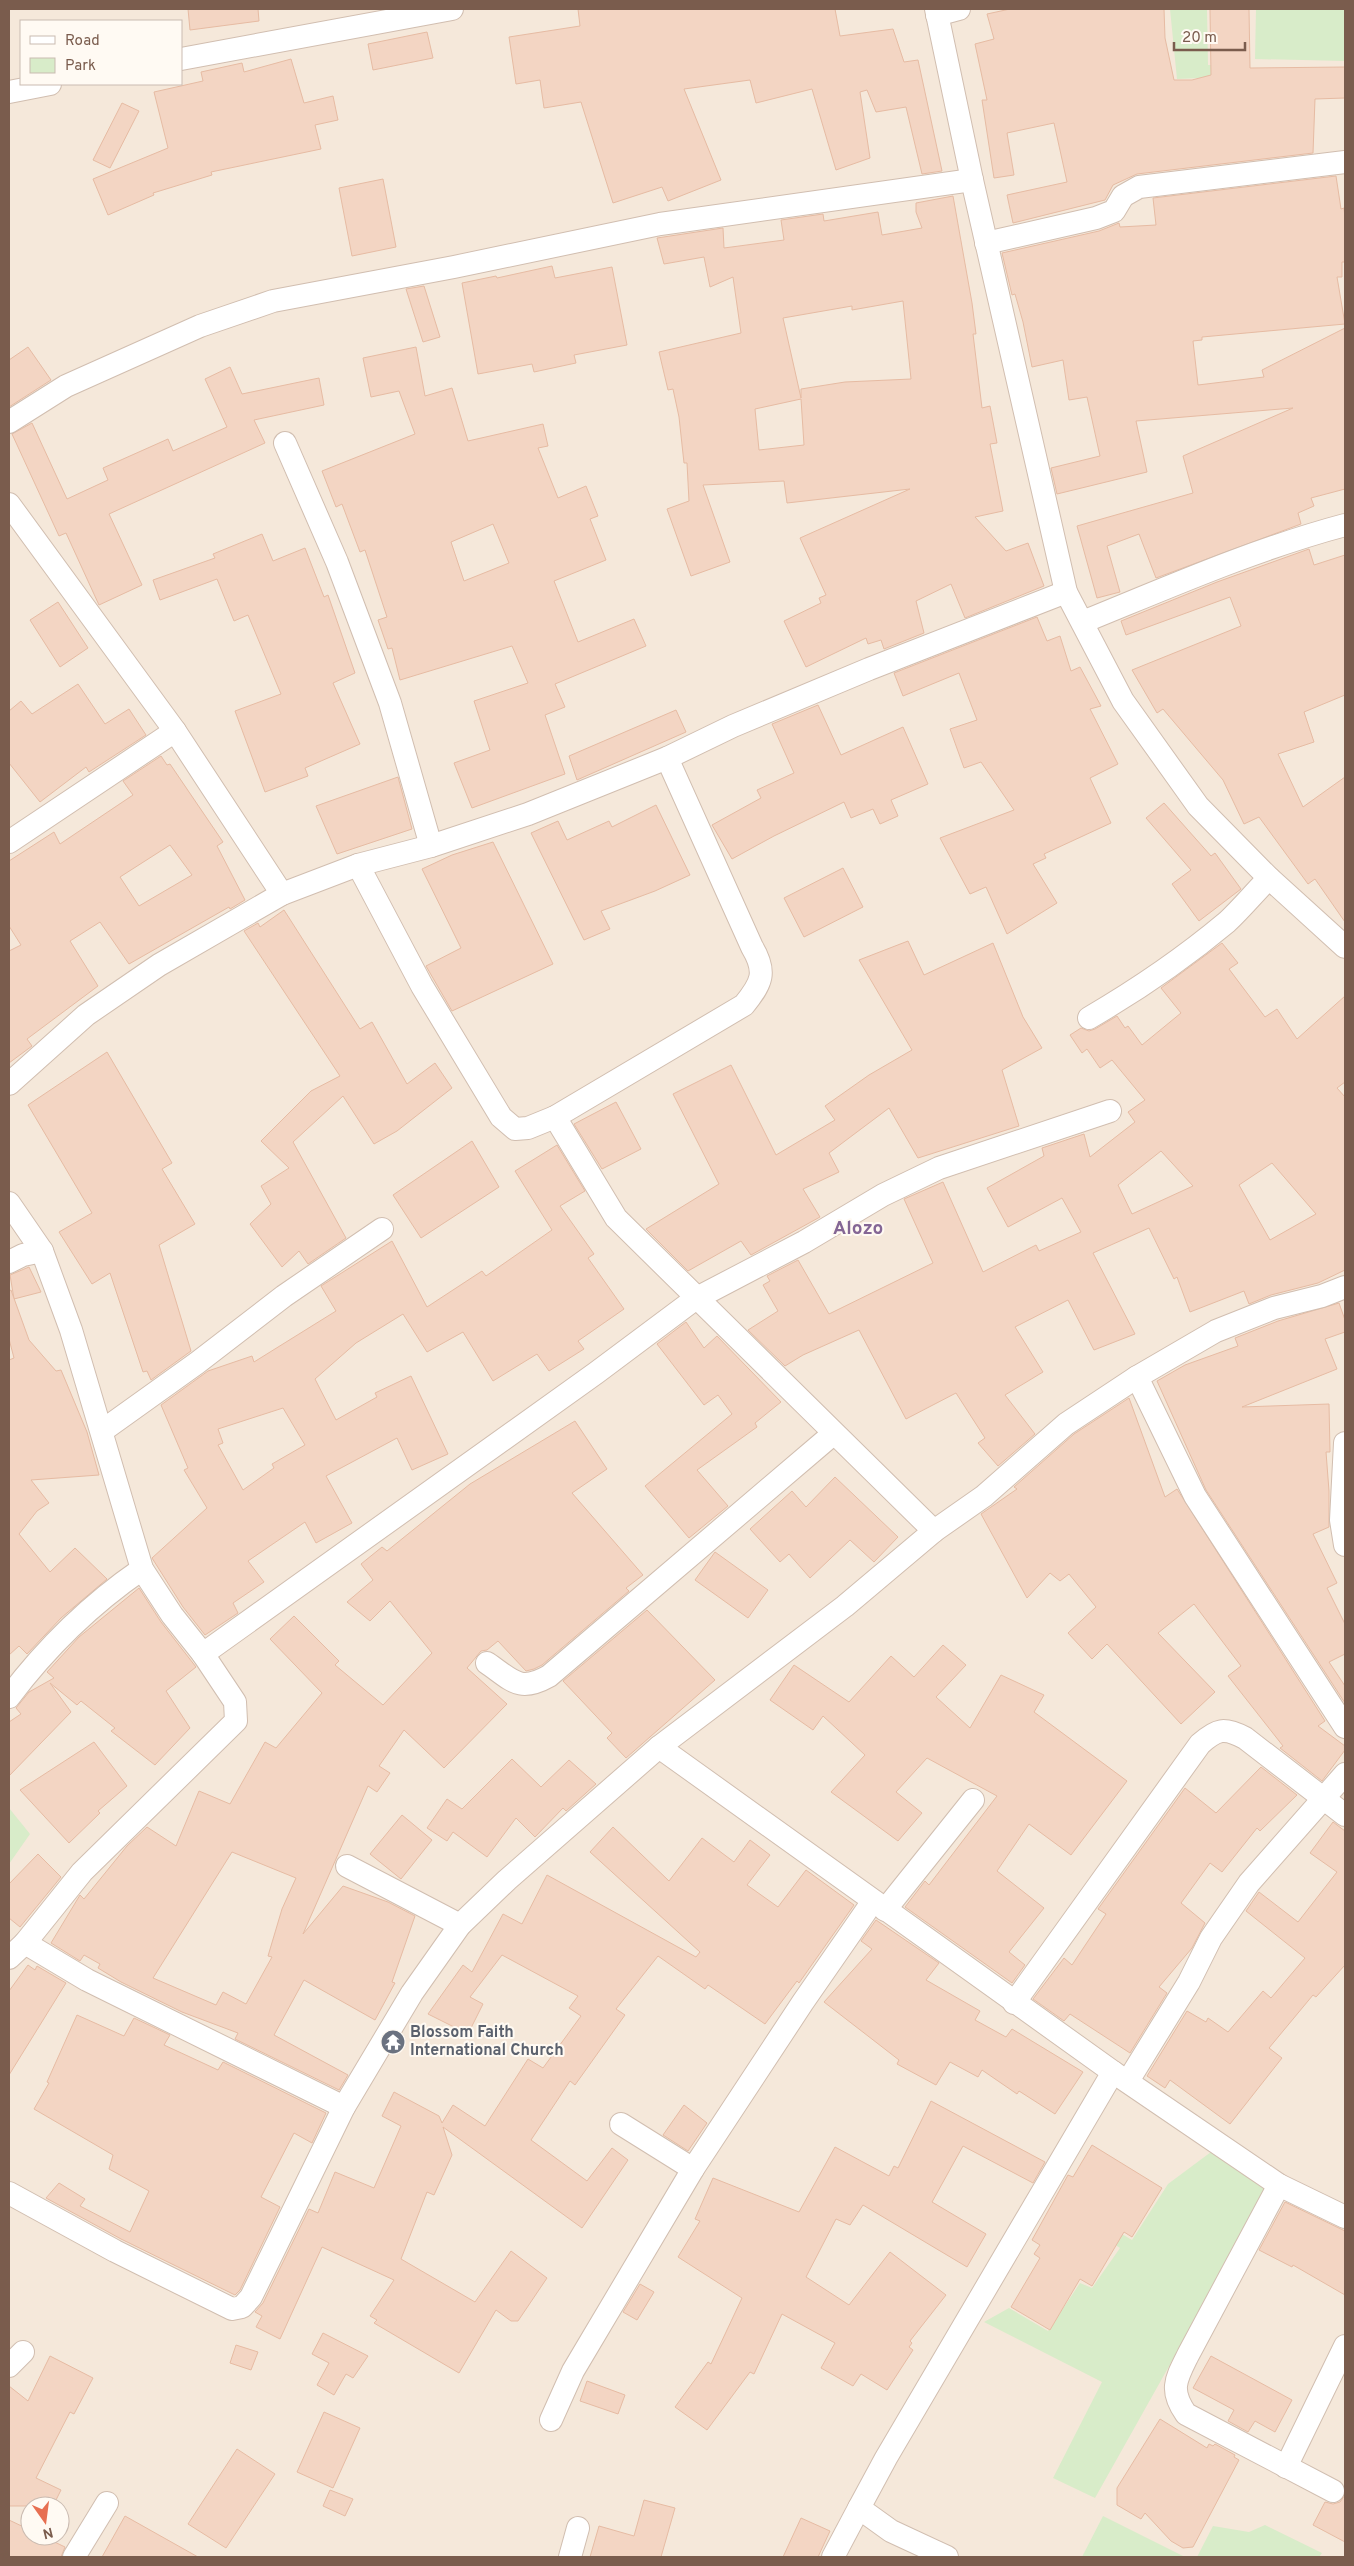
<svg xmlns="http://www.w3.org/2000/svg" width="1354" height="2566" font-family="Overpass,sans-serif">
<rect width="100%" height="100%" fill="#fdf6ec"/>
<!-- residential -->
<path fill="#f5e8da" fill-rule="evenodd" d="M9,9H1345V2557H9ZM21,21H181V84H21ZM30,2506H60V2536H30Z"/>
<!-- green -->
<g fill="#d8ecc9">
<polygon points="1170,9 1207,9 1208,65 1225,65 1226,77 1177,79"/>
<polygon points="1256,9 1345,9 1345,61 1255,59"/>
<polygon points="9,1808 30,1834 9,1864"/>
<polygon points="1211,2152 1268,2190 1095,2498 1053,2478 1102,2382 984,2322 1009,2308 1048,2331 1080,2283 1092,2288 1120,2248 1075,2218 1080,2209 1132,2240 1168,2184"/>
<polygon points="1103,2516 1185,2557 1082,2557"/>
<polygon points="1265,2525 1322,2553 1319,2557 1197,2557 1213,2526 1249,2532"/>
</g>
<!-- building -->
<g fill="#f3d5c3" stroke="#e6bba3" fill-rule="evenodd">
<polygon points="188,9 258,9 259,21 190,30"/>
<polygon points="578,9 835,9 840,36 893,29 904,62 918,60 942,171 922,174 906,107 876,112 867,90 860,92 870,158 836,170 812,89 756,103 750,80 684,89 721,180 668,201 662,187 613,203 581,102 544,108 540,80 516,84 509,37 580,26"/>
<polygon points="1010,9 1164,9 1165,38 1174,80 1192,80 1211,75 1210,9 1249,9 1250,68 1345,67 1345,98 1315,99 1313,153 1137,174 1113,185 1105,200 1013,223 1007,195 1067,182 1054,123 1007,133 1014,175 994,178 982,100 987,100 975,44 994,39 987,14"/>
<polygon points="427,32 433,58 373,70 368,44"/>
<polygon points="291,59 304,103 333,96 338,120 315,125 321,149 211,172 212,175 153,193 154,195 108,215 93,179 168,148 154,92 203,81 201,72 242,63 244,72"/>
<polygon points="122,103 139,111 110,168 93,160"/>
<polygon points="1336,176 1341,209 1344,208 1345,218 1345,262 1342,262 1342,277 1337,277 1345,324 1202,337 1202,340 1193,341 1198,385 1264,377 1262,370 1345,328 1345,489 1311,498 1314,506 1298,513 1301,524 1156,578 1139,534 1107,546 1120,592 1097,598 1077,526 1193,493 1183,456 1293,408 1136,421 1147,472 1057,494 1051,468 1100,456 1087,397 1069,400 1063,360 1032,367 1023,322 1015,294 1012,295 1002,253 1099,231 1119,223 1120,227 1156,225 1153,198"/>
<polygon points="383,179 396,247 352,256 339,188"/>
<path d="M953,196L972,303L976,334H973L982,408L990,406L997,443L990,444L1003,511L975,517L1006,551L1028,543L1044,586L965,618L951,584L916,601L924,633L884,649L881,640L868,644L866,638L806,667L784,621L821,603L819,598L826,595L800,538L910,489L787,503L784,481L703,485L730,562L691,576L667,509L689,501L687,463H684L679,417L673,389L668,390L659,352L741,333L733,277L710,287L704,257L664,264L657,238L723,228L724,248L784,240L781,220L823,214L824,221L878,212L882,235L922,228L916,212V203ZM903,301L911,379L845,382L801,389V398L783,318L852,306V310ZM801,399L804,445L759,450L755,409Z"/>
<polygon points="552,266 555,278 612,267 627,345 574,355 576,363 534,372 532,364 478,374 462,283 496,276 497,278"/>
<polygon points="424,286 440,337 423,342 406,289"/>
<polygon points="28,347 51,380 9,407 9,360"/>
<path d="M416,347L425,396L452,388L468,441L543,424L548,446L538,448L558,498L586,486L598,516L590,519L606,560L554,581L578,642L634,619L646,646L555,684L565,707L545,715L565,774L472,808L454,763L490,750L474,701L528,683L512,646L400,680L392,648L388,649L378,620L387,617L365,550L360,552L342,504L336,507L322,471L415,434L399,391L371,397L363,358ZM493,524L509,563L464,581L451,542Z"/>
<polygon points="230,367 242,394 319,378 324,405 254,420 265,443 109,514 142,585 99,605 66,533 59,536 12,434 32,423 67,499 108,480 103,468 168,439 173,451 227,427 205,379"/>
<polygon points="262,534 273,561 305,548 324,597 328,595 355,673 333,683 360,744 305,768 308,776 265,792 235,711 281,694 248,615 234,621 217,579 160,600 153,580 215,558 213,554"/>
<polygon points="1309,549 1314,565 1345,555 1345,695 1304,712 1314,742 1278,754 1303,807 1345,777 1345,922 1315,879 1308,884 1259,817 1244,824 1223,780 1163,709 1157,713 1132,670 1241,626 1230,597 1126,635 1121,621 1217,582"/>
<polygon points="58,602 88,648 60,667 30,620"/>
<polygon points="1037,617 1047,641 1060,636 1071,671 1080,667 1101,706 1090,709 1118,764 1090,778 1111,823 1044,854 1046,858 1033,864 1057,903 1007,934 986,887 970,894 940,838 1014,810 981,762 964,768 950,729 977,720 959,673 903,696 894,673"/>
<polygon points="78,684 105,724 129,709 146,735 89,772 86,767 40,802 9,763 9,711 21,701 32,714"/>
<polygon points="818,705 841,755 903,727 928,784 891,800 898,816 880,824 873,809 851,818 844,802 774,836 732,859 712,825 761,798 757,790 794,773 772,724"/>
<polygon points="676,710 686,732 577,780 569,756"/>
<path d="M161,756L167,765L170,764L223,842L217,846L245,900L230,909L229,907L129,964L100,922L70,941L98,986L27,1039L32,1046L9,1063V951L21,945L9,926V861L54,832L60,844L133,795L123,781ZM170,845L192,875L139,906L120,877Z"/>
<polygon points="398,777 412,829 337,854 316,806"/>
<polygon points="1164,803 1211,856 1215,853 1241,889 1199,921 1172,884 1191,870 1146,818"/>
<polygon points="656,805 690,875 655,891 601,911 610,929 584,940 531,833 558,821 567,840 609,821 612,827"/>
<polygon points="493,842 553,964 452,1011 426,966 461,948 422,869 452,855"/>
<polygon points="843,868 863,907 804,937 784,898"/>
<polygon points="284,910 360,1029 372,1022 407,1084 435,1063 452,1088 397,1131 374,1144 343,1096 293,1142 346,1238 308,1264 299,1251 282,1267 250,1224 271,1204 261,1186 289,1168 261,1141 311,1091 340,1076 244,931 258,923 260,927"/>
<polygon points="908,941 924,975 993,943 1023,1017 1042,1048 1002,1070 1019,1126 918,1158 889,1108 829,1153 839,1172 803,1189 820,1217 751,1255 741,1241 688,1271 646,1229 719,1184 673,1094 731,1065 776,1155 835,1120 825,1106 869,1075 912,1050 859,960"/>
<path d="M1222,943L1238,963L1229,969L1265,1017L1277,1009L1297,1039L1345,996V1082L1337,1088L1345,1097V1270L1318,1283L1271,1295L1249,1304L1244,1291L1190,1312L1177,1277L1174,1279L1149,1228L1093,1253L1135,1334L1094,1350L1068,1300L1015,1327L1043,1372L1005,1395L1035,1434L998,1466L978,1443L985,1438L956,1393L906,1419L859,1330L803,1355L785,1366L748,1330L778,1311L763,1285L770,1281L767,1276L798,1260L829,1314L933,1263L904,1199L943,1182L983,1272L1036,1245L1039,1251L1081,1232L1062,1198L1008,1227L987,1188L1044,1156L1042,1148L1084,1134L1090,1157L1135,1122L1128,1112L1145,1100L1112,1060L1100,1068L1087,1049L1082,1053L1070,1035L1081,1028L1089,1031L1095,1029L1117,1016L1125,1028L1128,1026L1142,1045L1181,1013L1161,988ZM1161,1151L1193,1186L1132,1214L1118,1185ZM1272,1163L1316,1214L1270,1240L1239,1185Z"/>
<polygon points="107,1052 172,1163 162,1169 195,1224 159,1245 191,1351 151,1380 147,1371 143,1372 110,1273 92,1284 59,1232 92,1213 28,1105"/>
<polygon points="616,1102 641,1149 602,1169 574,1124"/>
<polygon points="472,1141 499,1187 421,1238 393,1195"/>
<path d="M557,1145L585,1191L560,1206L594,1254L588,1258L624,1309L578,1341L584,1349L549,1371L537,1354L493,1381L463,1332L427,1352L403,1314L356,1343L315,1379L336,1420L377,1397L375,1393L411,1376L448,1454L412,1470L397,1438L326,1476L352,1523L316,1543L305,1522L248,1561L264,1582L233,1603L238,1613L205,1635L183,1607L152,1558L207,1508L184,1470L188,1468L161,1405L208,1371L252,1356L254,1362L336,1311L321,1286L392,1241L427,1307L482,1271L486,1276L552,1230L515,1171ZM283,1408L305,1445L272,1464L274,1468L243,1490L218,1445L223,1443L218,1429Z"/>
<polygon points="29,1267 41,1292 14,1299 10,1275"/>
<polygon points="11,1290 29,1340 56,1371 61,1370 87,1432 99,1475 31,1480 49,1503 37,1511 19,1534 50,1572 75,1548 107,1579 61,1618 27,1654 19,1646 9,1655 9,1360 14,1358 9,1339 9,1291"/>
<polygon points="1339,1303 1345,1320 1345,1332 1325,1339 1337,1369 1242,1407 1329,1404 1330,1452 1326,1452 1329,1491 1329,1527 1313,1534 1337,1583 1327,1588 1345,1624 1345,1654 1329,1662 1345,1686 1345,1703 1206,1490 1157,1381 1185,1365 1238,1346 1235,1338 1278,1321"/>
<polygon points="686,1322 704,1348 717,1336 781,1402 755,1423 757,1427 697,1470 728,1506 689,1538 645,1486 732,1414 718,1395 704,1405 657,1344"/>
<polygon points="1129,1398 1165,1497 1177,1489 1325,1721 1318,1726 1345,1746 1345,1750 1322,1781 1280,1748 1283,1746 1228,1676 1241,1666 1194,1604 1158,1633 1215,1692 1181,1724 1107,1644 1092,1659 1068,1633 1096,1607 1069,1574 1060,1581 1050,1573 1027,1598 981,1514 1017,1489 1014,1487 1074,1434"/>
<path d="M575,1421L607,1469L572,1493L643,1575L626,1588L629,1591L542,1665L534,1669L526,1671L498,1641L487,1650L481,1651L467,1668L507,1704L444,1768L404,1730L379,1766L390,1773L377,1792L368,1786L303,1934L343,1886L388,1902L415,1916L392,1982L395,1983L375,2020L304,1980L274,2035L348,2075L339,2090L235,2039L238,2033L182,2012L121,1982L98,1968L100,1964L84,1955L80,1961L51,1943L80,1895L84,1899L127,1846L147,1827L176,1846L199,1791L230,1804L265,1742L276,1748L322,1693L270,1639L294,1616L339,1661L335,1665L383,1705L432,1653L390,1601L370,1621L347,1602L373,1580L361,1564L382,1547L387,1551L470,1484ZM232,1852L296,1878L282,1909L268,1956L272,1957L246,2004L223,1992L216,2005L153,1978Z"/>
<polygon points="835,1477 898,1537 874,1562 850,1540 810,1578 789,1554 780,1562 750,1529 792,1491 806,1507"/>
<polygon points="715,1552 768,1590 748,1618 695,1580"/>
<polygon points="139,1588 161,1622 196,1667 166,1691 190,1728 155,1765 111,1731 115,1728 81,1701 77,1705 50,1683 71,1712 9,1776 9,1722 21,1714 16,1708 29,1692 54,1678 47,1672 79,1637"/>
<polygon points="647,1610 715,1680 626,1758 607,1738 612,1733 563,1681"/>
<polygon points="943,1645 966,1665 936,1697 970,1728 1001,1675 1044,1695 1034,1712 1127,1781 1071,1855 1029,1824 997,1871 1044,1908 1009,1952 1025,1965 1012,1983 905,1907 925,1881 929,1885 997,1796 927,1758 896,1792 922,1813 898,1841 831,1792 865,1755 823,1716 813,1730 770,1700 794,1665 849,1702 891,1656 914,1677"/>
<polygon points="94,1742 127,1786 98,1811 100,1813 69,1843 20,1790"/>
<polygon points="512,1759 541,1787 569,1760 596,1784 566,1811 563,1808 535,1837 516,1818 487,1857 453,1832 447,1841 427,1828 447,1799 462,1809"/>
<polygon points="1261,1767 1297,1795 1260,1831 1257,1828 1222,1872 1210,1863 1181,1903 1205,1923 1192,1948 1159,1987 1167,1993 1130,2053 1070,2014 1064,2021 1033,1999 1064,1958 1072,1965 1106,1914 1098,1909 1185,1788 1216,1813"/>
<polygon points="402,1815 432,1840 401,1879 370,1854"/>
<polygon points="1333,1822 1345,1831 1345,1965 1316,1997 1313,1995 1269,2048 1282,2058 1230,2124 1170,2080 1165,2088 1147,2076 1187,2011 1206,2022 1208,2018 1228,2032 1263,1991 1271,1998 1305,1958 1246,1911 1259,1892 1298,1922 1337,1872 1310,1853"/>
<polygon points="613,1827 669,1881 702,1838 734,1862 750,1840 770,1855 747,1885 778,1907 806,1870 854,1905 799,1983 797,1981 765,2024 708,1985 705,1989 658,1956 616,2009 625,2015 575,2085 570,2081 531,2140 587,2181 612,2148 628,2160 582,2228 443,2127 452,2155 434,2195 427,2192 401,2259 475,2302 511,2251 547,2278 518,2321 511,2321 496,2310 459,2373 374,2323 377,2320 370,2316 394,2280 322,2247 280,2339 256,2327 262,2316 255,2312 263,2303 309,2209 318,2213 335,2172 374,2188 401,2126 382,2116 394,2092 439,2116 442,2123 453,2105 485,2126 528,2059 543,2068 581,2016 569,2008 578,1996 502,1955 470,1997 483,2004 468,2034 428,2014 463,1965 472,1972 503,1914 522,1924 547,1875 696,1957 700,1952 590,1852"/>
<polygon points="38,1854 61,1877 20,1927 9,1918 9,1884"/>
<polygon points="876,1920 939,1963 926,1980 980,2011 975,2020 1006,2037 1012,2029 1083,2072 1055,2114 1019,2091 1017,2094 982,2070 978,2077 950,2062 936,2085 897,2064 899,2060 824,2002 872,1949 861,1941"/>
<polygon points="28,1965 35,1970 37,1966 66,1983 9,2075 9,1991"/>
<polygon points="77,2015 124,2036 134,2018 170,2035 164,2045 218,2070 223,2062 326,2113 312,2143 294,2133 261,2197 280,2207 240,2290 235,2295 121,2239 46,2198 59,2183 85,2199 80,2206 130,2232 149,2191 109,2169 113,2155 34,2109 49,2083 47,2082"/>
<polygon points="931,2101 1045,2162 1033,2183 963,2146 932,2202 986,2234 967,2267 863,2205 850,2225 836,2219 806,2277 849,2305 890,2252 946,2295 910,2341 912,2343 909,2347 913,2350 887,2390 861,2374 853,2386 821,2368 835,2343 782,2314 754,2374 750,2372 707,2430 675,2407 708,2362 711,2364 742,2298 678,2257 700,2221 695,2219 713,2178 799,2212 835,2147 889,2176 894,2166 898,2168"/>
<polygon points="684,2105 707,2123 688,2151 663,2135"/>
<polygon points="1092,2145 1162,2188 1132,2237 1124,2232 1092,2286 1080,2279 1050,2330 1011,2307 1040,2258 1034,2254 1040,2245 1032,2240 1068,2175 1073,2177"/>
<polygon points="1285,2202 1345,2231 1345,2295 1293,2265 1292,2267 1259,2250"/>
<polygon points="640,2284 654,2292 637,2320 623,2312"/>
<polygon points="323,2333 368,2356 353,2378 346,2374 334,2395 317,2385 329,2363 312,2354"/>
<polygon points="236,2345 258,2352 251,2370 230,2363"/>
<polygon points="50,2356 93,2378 74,2414 70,2412 36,2478 61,2490 53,2506 9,2506 9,2386 28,2401"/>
<polygon points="1211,2356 1292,2400 1275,2432 1255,2421 1248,2432 1228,2421 1234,2410 1193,2388"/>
<polygon points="587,2381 625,2395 618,2414 580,2401"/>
<polygon points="324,2412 360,2428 333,2488 297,2472"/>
<polygon points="1160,2419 1207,2448 1209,2444 1213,2446 1215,2444 1235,2455 1234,2457 1239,2460 1193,2547 1183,2548 1171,2541 1145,2513 1141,2519 1117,2505 1117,2488"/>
<polygon points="237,2449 275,2474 226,2548 188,2524"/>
<polygon points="330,2490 353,2499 345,2516 323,2506"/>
<polygon points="1345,2495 1345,2542 1313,2525 1325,2502 1333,2504 1340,2502"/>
<polygon points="644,2500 675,2508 661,2557 590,2557 599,2526 634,2536"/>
<polygon points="125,2516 198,2557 102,2557"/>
<polygon points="801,2518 830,2531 818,2557 783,2557"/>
<polygon points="9,2520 30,2530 30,2536 42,2536 65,2547 61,2557 9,2557"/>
</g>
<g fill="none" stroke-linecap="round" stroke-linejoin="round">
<defs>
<g id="street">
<polyline points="936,9 972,180 1066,592 1123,701 1198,806 1269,878 1345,947"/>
<polyline points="937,15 959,9"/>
<polyline points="181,59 452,9"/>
<polyline points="9,92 50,84"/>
<polyline points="986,243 1096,218 1114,211 1123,196 1139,187 1345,162"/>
<polyline points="9,422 66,386 200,326 273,301 454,267 660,224 972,180"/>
<polyline points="285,443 337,562 390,703 431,846"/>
<polyline points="9,504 175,731 282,894"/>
<path d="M1083,622C1169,587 1255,549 1345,525"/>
<polyline points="9,842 175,731"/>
<path d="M358,865L422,986L501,1117L515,1129L528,1128L555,1117L744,1005C762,983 767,972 752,947L667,758"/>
<path d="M1089,1018C1137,990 1184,958 1227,922C1242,908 1255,892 1269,878"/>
<polyline points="9,1084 86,1015 159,965 282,894 358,865 431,846 528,814 667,758 733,726 869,669 1066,592"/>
<polyline points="555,1117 616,1218 934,1531"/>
<polyline points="9,1203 42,1251 71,1330 142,1569 172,1615 203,1654 235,1702 236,1721 82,1872 25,1943 9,1958"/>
<polyline points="9,1262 23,1255 42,1251"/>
<polyline points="1137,1377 1195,1496 1345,1727"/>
<polyline points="102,1431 197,1363 284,1296 382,1229"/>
<polyline points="1345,1443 1341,1520 1345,1545"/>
<polyline points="203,1654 596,1373 695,1299 804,1242 883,1195 939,1168 1110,1111"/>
<path d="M487,1663C512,1680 519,1693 549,1676L833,1434"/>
<path d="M9,1697C46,1648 91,1604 142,1569"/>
<polyline points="659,1747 1113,2072 1279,2185 1345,2217"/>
<polyline points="347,1866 460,1925"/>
<polyline points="885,1910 973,1800"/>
<polyline points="25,1943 87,1980 344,2107"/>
<path d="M1014,2003L1200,1744C1217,1729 1224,1727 1245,1738L1345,1815"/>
<polyline points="1128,2081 1189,1982 1211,1938 1249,1883 1345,1774"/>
<polyline points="621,2124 693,2169"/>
<path d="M1279,2185L1188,2355C1176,2379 1169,2390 1186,2414L1333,2491"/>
<polyline points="9,2193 115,2251 232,2309 242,2307 251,2297 344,2107 412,1993 460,1925 507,1880 659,1747 845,1606 934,1531 984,1496 1066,1424 1137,1377 1216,1331 1274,1308 1322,1296 1345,1287"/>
<polyline points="9,2366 23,2352"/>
<polyline points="551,2420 573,2371 693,2169 803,2002 873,1901"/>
<polyline points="1286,2467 1345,2346"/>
<polyline points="74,2557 107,2503"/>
<polyline points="570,2557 578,2528"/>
<polyline points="833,2557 859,2508"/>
<polyline points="947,2557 891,2531 859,2508 886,2458 1113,2072"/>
</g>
</defs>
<!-- street casing -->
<use href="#street" stroke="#d1beb0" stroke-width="24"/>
<!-- street -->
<use href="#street" stroke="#fff" stroke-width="22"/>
</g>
<!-- icons -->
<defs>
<symbol id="temple-disc" viewBox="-11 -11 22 22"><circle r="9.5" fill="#6b7280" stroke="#fffaf3"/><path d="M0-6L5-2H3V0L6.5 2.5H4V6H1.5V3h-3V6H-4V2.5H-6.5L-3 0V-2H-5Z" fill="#fff"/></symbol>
</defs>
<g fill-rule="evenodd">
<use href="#temple-disc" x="379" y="2028" width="28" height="28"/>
</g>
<g text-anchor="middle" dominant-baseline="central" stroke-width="4" stroke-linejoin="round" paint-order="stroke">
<!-- worship labels -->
<g font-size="16" font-weight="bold" fill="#5b616d" stroke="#fffaf3" text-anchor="start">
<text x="410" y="2033">Blossom Faith<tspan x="410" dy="18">International Church</tspan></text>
</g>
<!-- quarter labels -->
<g font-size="19" font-weight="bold" fill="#846695" stroke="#fffaf3">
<text x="858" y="1229">Alozo</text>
</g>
</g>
<!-- border -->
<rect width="1354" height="2566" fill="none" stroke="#7a5c4d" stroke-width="20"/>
<!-- legend -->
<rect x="20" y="20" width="162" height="65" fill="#fffaf3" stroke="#cabbb1"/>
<rect x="30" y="36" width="25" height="8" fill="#ffffff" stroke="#cabbb1"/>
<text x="65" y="45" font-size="15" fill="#7a5c4d">Road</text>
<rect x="30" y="58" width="25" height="15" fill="#d8ecc9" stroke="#cabbb1"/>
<text x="65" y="70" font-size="15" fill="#7a5c4d">Park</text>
<!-- north arrow -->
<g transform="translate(45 2521) rotate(166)"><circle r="24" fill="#fffaf3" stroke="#cabbb1"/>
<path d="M0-4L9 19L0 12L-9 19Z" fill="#e76f51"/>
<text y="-8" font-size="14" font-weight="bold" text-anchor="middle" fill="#7a5c4d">N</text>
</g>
<!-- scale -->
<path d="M1174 42v8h71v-8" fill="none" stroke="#7a5c4d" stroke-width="2.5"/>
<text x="1182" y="42" font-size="15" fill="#7a5c4d" stroke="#fffaf3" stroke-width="4" paint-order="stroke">20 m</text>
</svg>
